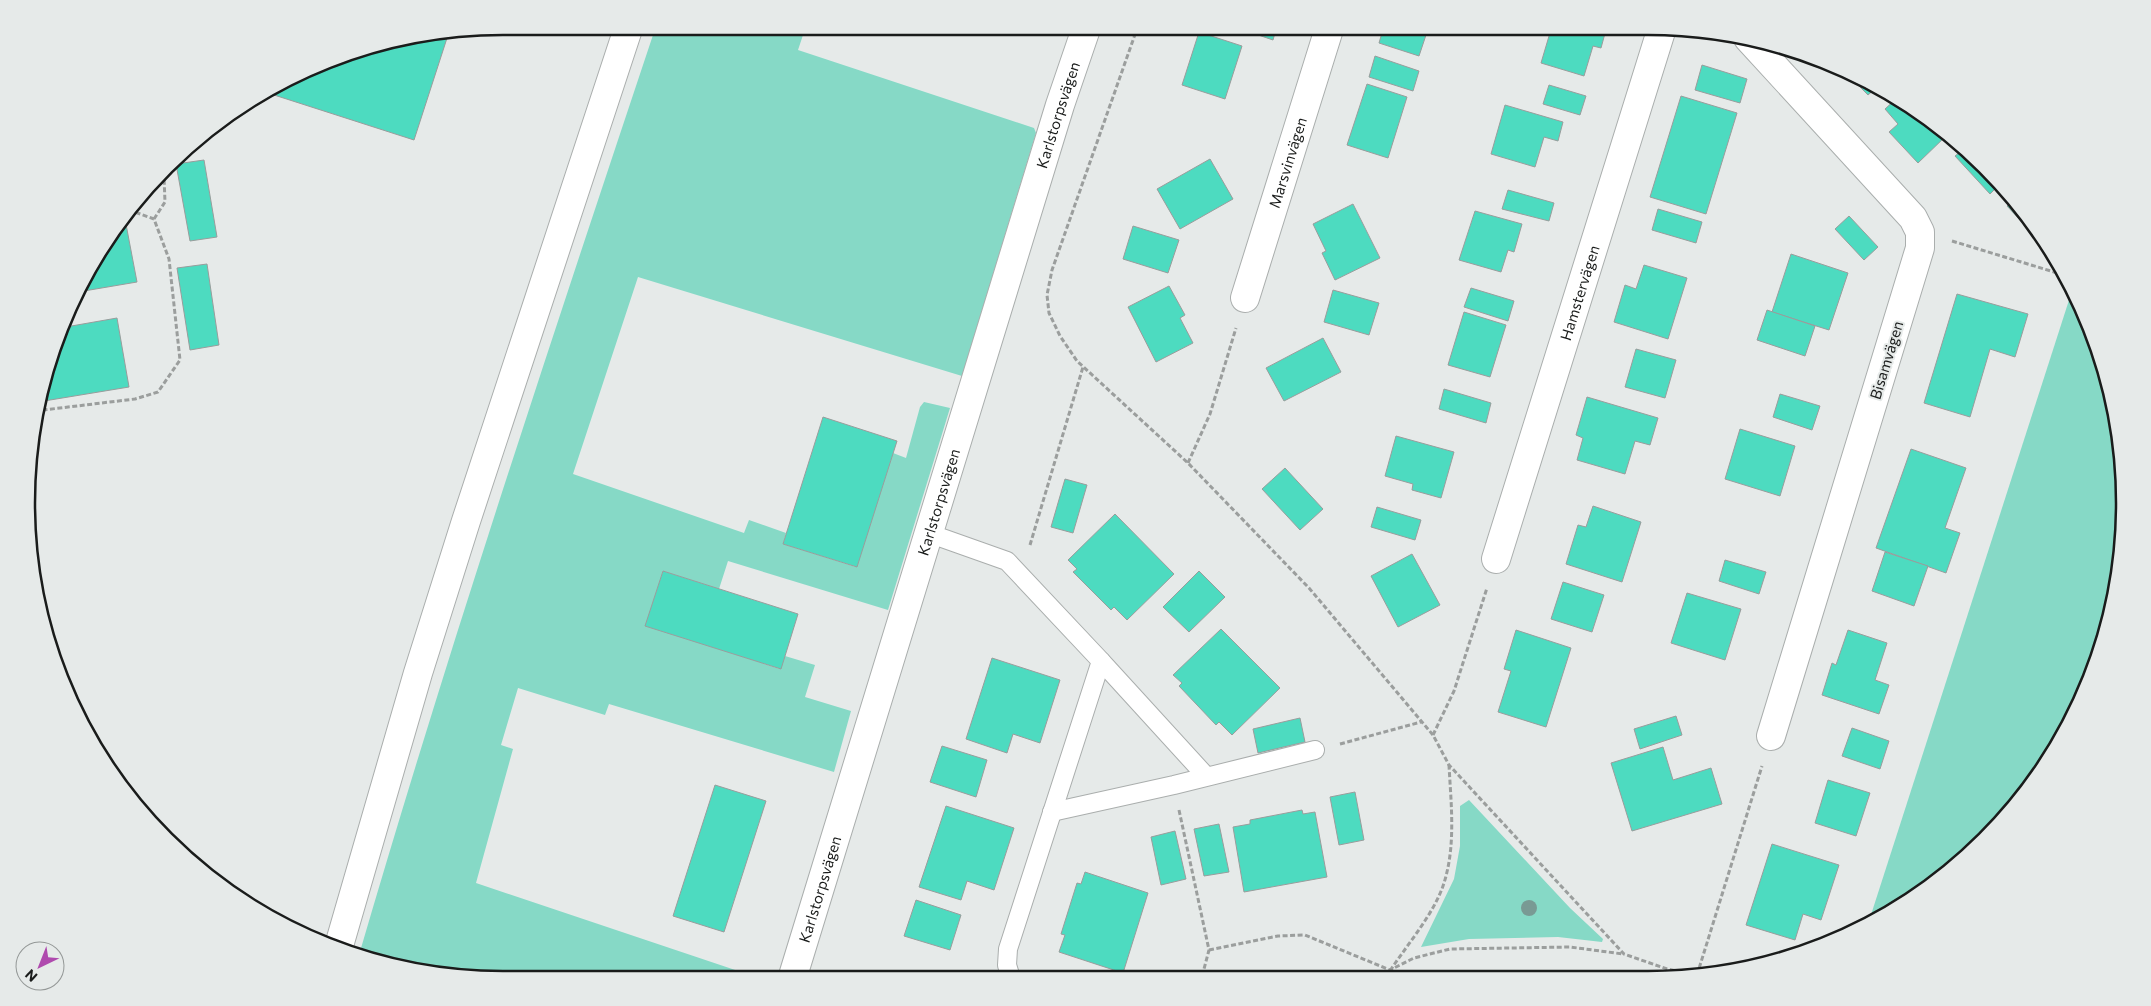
<svg xmlns="http://www.w3.org/2000/svg" width="2151" height="1006" font-family="Commissioner,sans-serif">
<rect width="100%" height="100%" fill="#e6eae9"/>
<!-- green -->
<g fill="#86d9c6">
<path d="M656,26H806L798,50L1034,128L1036,133L962,376L638,277L573,474L744,533L749,520L786,533L783,544L856,567L893,453L906,458L920,407L924,402L950,408L888,610L728,561L719,589L663,571L646,626L780,669L785,656L815,665L805,697L851,711L834,772L609,704L605,715L518,688L501,745L513,749L476,883L762,979L503,980L410,971L359,955C450,643 553,335 656,26Z"/>
<polygon points="2070,297 2076,298 2089,321 2116,410 2125,503 2116,596 2088,686 2026,793 1938,881 1869,921"/>
<polygon points="1469,800 1570,908 1603,939 1602,942 1558,937 1469,939 1421,947 1454,879 1460,846 1460,806"/>
</g>
<!-- building -->
<g fill="#4ddbc0" stroke="#999d9c">
<polygon points="1232,26 1277,26 1273,40"/>
<polygon points="1384,26 1429,26 1419,56 1379,43"/>
<polygon points="1552,26 1607,26 1601,48 1593,46 1584,76 1541,63"/>
<polygon points="1199,32 1242,46 1225,99 1182,85"/>
<polygon points="448,35 414,140 271,94 349,52"/>
<polygon points="1375,56 1419,71 1413,91 1369,77"/>
<polygon points="1702,65 1747,79 1740,103 1695,90"/>
<polygon points="1855,76 1877,87 1868,95 1852,79"/>
<polygon points="1367,84 1407,97 1388,158 1347,145"/>
<polygon points="1549,85 1586,96 1580,115 1543,104"/>
<polygon points="1681,96 1737,113 1706,214 1650,197"/>
<polygon points="1897,98 1913,107 1947,135 1918,163 1889,132 1898,124 1885,109"/>
<polygon points="1505,105 1563,122 1558,141 1544,137 1535,167 1491,154"/>
<polygon points="1964,149 1985,166 2000,184 1990,194 1955,156"/>
<polygon points="1210,159 1233,199 1180,229 1157,189"/>
<polygon points="204,160 217,237 190,241 176,164"/>
<polygon points="1508,190 1554,203 1549,221 1502,209"/>
<polygon points="2013,200 2038,230 2033,234 2007,206"/>
<polygon points="1353,204 1380,258 1335,280 1322,253 1326,251 1313,224"/>
<polygon points="1658,209 1702,222 1696,243 1652,230"/>
<polygon points="1475,211 1522,224 1514,252 1508,250 1501,272 1459,260"/>
<polygon points="1849,216 1878,247 1864,260 1835,229"/>
<polygon points="125,219 137,282 78,292 106,238"/>
<polygon points="1133,226 1179,240 1168,273 1123,259"/>
<polygon points="1791,254 1848,273 1829,330 1772,312"/>
<polygon points="207,264 219,345 190,350 177,268"/>
<polygon points="1644,265 1687,278 1668,339 1614,322 1625,285 1636,289"/>
<polygon points="1169,286 1185,315 1180,318 1193,343 1156,362 1128,307"/>
<polygon points="1471,288 1514,301 1508,321 1464,307"/>
<polygon points="1333,290 1379,303 1369,335 1324,322"/>
<polygon points="1957,294 2028,314 2015,357 1990,349 1970,417 1924,403"/>
<polygon points="1767,310 1815,326 1805,356 1757,340"/>
<polygon points="1464,312 1506,325 1490,377 1448,365"/>
<polygon points="117,318 129,387 38,402 60,328"/>
<polygon points="1323,338 1341,372 1284,401 1266,368"/>
<polygon points="1636,349 1676,360 1665,398 1625,387"/>
<polygon points="1444,389 1491,403 1486,423 1439,409"/>
<polygon points="1780,394 1820,406 1812,430 1773,417"/>
<polygon points="1587,397 1658,418 1650,445 1635,441 1625,474 1577,460 1583,438 1576,435"/>
<polygon points="823,417 897,441 857,567 783,544"/>
<polygon points="1740,429 1795,446 1780,496 1725,479"/>
<polygon points="1396,436 1454,452 1441,498 1412,490 1413,484 1385,476"/>
<polygon points="1911,449 1966,468 1945,528 1960,533 1946,573 1876,548"/>
<polygon points="1285,468 1323,509 1300,530 1262,489"/>
<polygon points="1065,479 1087,485 1073,533 1051,527"/>
<polygon points="1593,506 1641,522 1622,582 1566,564 1578,525 1586,527"/>
<polygon points="1377,507 1421,520 1415,540 1371,527"/>
<polygon points="1115,514 1174,574 1127,620 1114,607 1111,610 1073,572 1077,569 1068,560"/>
<polygon points="1885,552 1928,566 1914,606 1872,591"/>
<polygon points="1412,554 1440,605 1398,627 1371,576"/>
<polygon points="1725,560 1766,572 1759,594 1719,581"/>
<polygon points="663,571 798,614 781,669 645,626"/>
<polygon points="1199,571 1225,597 1189,632 1163,607"/>
<polygon points="1563,582 1604,595 1592,632 1551,619"/>
<polygon points="1687,593 1741,609 1725,660 1671,643"/>
<polygon points="1221,629 1280,688 1232,735 1219,722 1216,725 1179,686 1182,683 1173,675"/>
<polygon points="1516,630 1571,648 1546,727 1498,712 1511,671 1504,669"/>
<polygon points="1848,630 1887,643 1875,680 1889,685 1879,714 1822,695 1832,663 1836,665"/>
<polygon points="992,658 1060,680 1040,743 1013,734 1007,753 966,739"/>
<polygon points="1676,716 1682,735 1640,749 1634,729"/>
<polygon points="1300,718 1305,742 1258,753 1253,729"/>
<polygon points="1852,728 1889,741 1880,769 1842,756"/>
<polygon points="942,746 987,760 976,797 930,782"/>
<polygon points="1663,747 1673,780 1711,768 1722,804 1632,831 1611,763"/>
<polygon points="1828,780 1870,793 1856,836 1815,823"/>
<polygon points="715,785 766,801 724,932 673,916"/>
<polygon points="1355,792 1364,840 1339,845 1330,797"/>
<polygon points="946,806 1014,828 994,890 967,881 961,900 919,887"/>
<polygon points="1302,810 1303,814 1315,812 1327,877 1244,892 1233,827 1250,824 1250,820"/>
<polygon points="1219,824 1229,872 1204,876 1194,829"/>
<polygon points="1175,831 1186,879 1161,885 1151,837"/>
<polygon points="1772,844 1839,865 1821,920 1803,914 1795,940 1746,925"/>
<polygon points="1085,872 1148,893 1123,973 1059,952 1065,935 1061,934 1077,883 1081,884"/>
<polygon points="916,900 961,915 950,950 904,936"/>
</g>
<g fill="none" stroke-linecap="round" stroke-linejoin="round">
<defs>
<g id="lane">
<polyline points="928,533 1007,561 1101,661 1008,949 1007,965 1011,978"/>
<polyline points="1101,661 1206,776"/>
<polyline points="1052,812 1174,785 1315,750"/>
</g>
<g id="street">
<polyline points="1748,38 1913,218 1920,232 1920,248 1771,736"/>
<path id="s1" d="M1245,298L1330,26"/>
<path id="s2" d="M1496,559L1662,28"/>
<path id="s3" d="M792,979L1060,105L1087,26"/>
</g>
<polyline id="secondary" points="338,949 418,673 466,521 629,26"/>
</defs>
<!-- lane casing -->
<use href="#lane" stroke="#aaaead" stroke-width="20"/>
<!-- street casing -->
<use href="#street" stroke="#aaaead" stroke-width="30"/>
<!-- secondary casing -->
<use href="#secondary" stroke="#aaaead" stroke-width="30"/>
<!-- path -->
<g stroke="#9b9e9d" stroke-width="3" stroke-dasharray="5 2.5" stroke-linecap="butt">
<polyline points="1138,26 1052,270 1047,295 1049,313 1060,336 1077,361 1188,463 1309,588 1433,735 1449,765 1624,954 1667,969 1697,975 1710,976"/>
<polyline points="154,219 165,202 164,177"/>
<polyline points="1952,241 2064,275"/>
<polyline points="35,411 135,399 158,392 180,360 169,259 154,219 132,211"/>
<polyline points="1188,463 1210,414 1236,328"/>
<polyline points="1030,545 1083,367"/>
<polyline points="1433,735 1454,691 1487,588"/>
<polyline points="1340,744 1421,722"/>
<polyline points="1179,810 1209,950 1204,969 1199,977"/>
<polyline points="1209,950 1278,936 1305,935 1390,970 1414,958 1450,949 1570,947 1623,954"/>
<polyline points="1697,975 1762,766"/>
<path d="M1386,977C1404,948 1434,915 1444,883C1456,845 1451,804 1449,765"/>
</g>
<!-- lane -->
<use href="#lane" stroke="#fff" stroke-width="18"/>
<!-- street -->
<use href="#street" stroke="#fff" stroke-width="28"/>
<!-- secondary -->
<use href="#secondary" stroke="#fff" stroke-width="28"/>
</g>
<!-- trees -->
<circle fill="#799a94" cx="1529" cy="908" r="8"/>
<g text-anchor="middle" dominant-baseline="central" stroke-width="4" stroke-linejoin="round" paint-order="stroke">
<!-- street labels -->
<g font-size="15" fill="#1a1c1b" stroke="#e6eae9">
<text stroke="none"><textPath href="#s3" startOffset="904">Karlstorpsvägen</textPath></text>
<text stroke="none"><textPath href="#s1" startOffset="142">Marsvinvägen</textPath></text>
<text stroke="none"><textPath href="#s2" startOffset="279">Hamstervägen</textPath></text>
<text transform="translate(1886 360) rotate(-73)">Bisamvägen</text>
<text stroke="none"><textPath href="#s3" startOffset="499">Karlstorpsvägen</textPath></text>
<text stroke="none"><textPath href="#s3" startOffset="94">Karlstorpsvägen</textPath></text>
</g>
</g>
<!-- crop -->
<path d="M0 0H2151V1006H0ZM503 35H1648A468 468 0 0 1 2116 503V503A468 468 0 0 1 1648 971H503A468 468 0 0 1 35 503V503A468 468 0 0 1 503 35Z" fill="#e6eae9" fill-rule="evenodd"/>
<path fill="none" stroke="#1a1c1b" stroke-width="2.5" d="M503 35H1648A468 468 0 0 1 2116 503V503A468 468 0 0 1 1648 971H503A468 468 0 0 1 35 503V503A468 468 0 0 1 503 35Z"/>
<!-- north arrow -->
<g transform="translate(40 966) rotate(223)"><circle r="24" fill="#e6eae9" stroke="#949897"/>
<path d="M0-4L9 19L0 12L-9 19Z" fill="#af4aae"/>
<text y="-8" font-size="14" font-weight="bold" text-anchor="middle" fill="#1a1c1b">N</text>
</g>
</svg>
